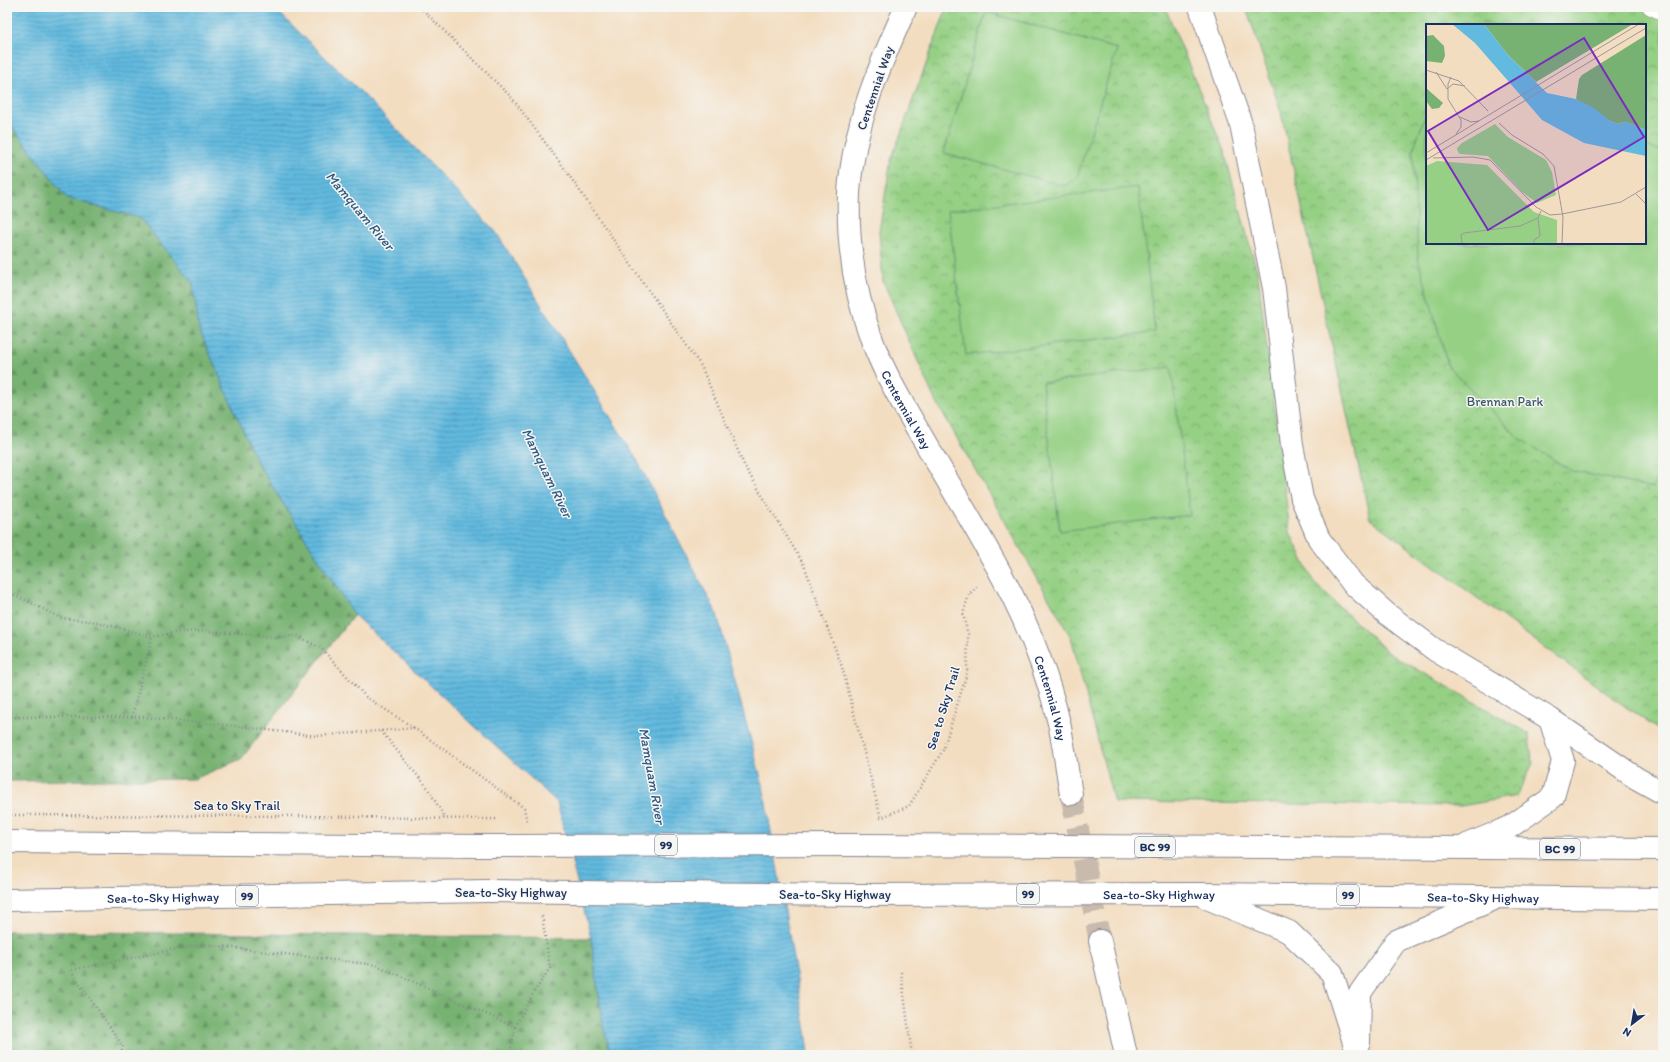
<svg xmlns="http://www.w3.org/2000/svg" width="1670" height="1062" font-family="Itim,sans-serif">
<defs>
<pattern id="forest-firs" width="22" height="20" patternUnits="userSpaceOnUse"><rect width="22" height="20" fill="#78b272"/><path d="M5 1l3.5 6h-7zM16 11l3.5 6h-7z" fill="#629161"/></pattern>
<pattern id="park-crowns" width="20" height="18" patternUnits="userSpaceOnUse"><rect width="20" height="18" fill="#95d084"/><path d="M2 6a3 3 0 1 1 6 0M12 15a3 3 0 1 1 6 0" fill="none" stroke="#79a96f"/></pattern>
<pattern id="water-rules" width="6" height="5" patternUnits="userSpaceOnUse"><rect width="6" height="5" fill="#62badf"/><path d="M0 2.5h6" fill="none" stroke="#5098b8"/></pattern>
</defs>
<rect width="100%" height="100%" fill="#f6f6f2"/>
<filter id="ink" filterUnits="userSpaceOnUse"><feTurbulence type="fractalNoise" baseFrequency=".025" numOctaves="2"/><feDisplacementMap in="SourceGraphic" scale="8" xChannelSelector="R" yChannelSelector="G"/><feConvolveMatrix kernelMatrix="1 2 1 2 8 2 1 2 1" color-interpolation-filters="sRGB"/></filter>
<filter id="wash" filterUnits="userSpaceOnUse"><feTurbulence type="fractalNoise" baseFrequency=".012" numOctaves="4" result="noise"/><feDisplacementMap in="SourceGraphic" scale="16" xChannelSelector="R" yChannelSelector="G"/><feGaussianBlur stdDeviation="0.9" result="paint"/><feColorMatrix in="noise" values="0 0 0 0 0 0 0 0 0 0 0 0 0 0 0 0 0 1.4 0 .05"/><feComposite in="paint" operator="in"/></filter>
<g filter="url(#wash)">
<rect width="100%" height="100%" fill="#f3ddc0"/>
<!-- forest -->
<g fill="url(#forest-firs)" stroke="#4a7068">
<polygon points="7,120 67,198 140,218 193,283 199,329 257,462 354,615 241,759 194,779 7,781"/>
<polygon points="7,931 591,938 603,1025 611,1055 7,1055"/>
</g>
<!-- park -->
<g fill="url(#park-crowns)" stroke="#588071" fill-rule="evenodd">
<polygon points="947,7 1165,7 1224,151 1258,275 1290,532 1314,583 1389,653 1528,733 1533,763 1517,796 1461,806 1114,802 1071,637 933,396 883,281 879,231 891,160"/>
<path d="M1246,7H1663V733L1613,698L1370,519L1281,112ZM1427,25H1645V243H1427Z"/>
</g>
<!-- pitch -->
<g fill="#95d084" stroke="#588071">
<polygon points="986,12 1117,49 1077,177 1065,186 944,153"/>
<polygon points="1427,112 1427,243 1645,243 1645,145 1663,152 1663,453 1653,488 1572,471 1519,438 1448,366 1418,258 1413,150"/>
<polygon points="1138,187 1155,332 966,355 948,210"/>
<polygon points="1171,367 1190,515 1060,531 1042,383"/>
</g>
<!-- water -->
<polygon fill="url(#water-rules)" stroke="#3e749e" points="7,7 273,7 355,86 496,232 637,460 717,614 763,786 807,1037 809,1055 611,1055 603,1025 591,938 557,802 354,615 257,462 199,329 193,283 140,218 67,198 7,120"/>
</g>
<g filter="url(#ink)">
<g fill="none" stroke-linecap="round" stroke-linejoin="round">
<!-- tertiary-tunnel -->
<polyline stroke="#c8baac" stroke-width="22" stroke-dasharray="22 11" stroke-linecap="butt" points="1071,794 1100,941"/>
<defs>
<polyline id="service" points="1650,7 1663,13"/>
<g id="tertiary">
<path id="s1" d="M906,7C879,66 853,127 849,193C847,244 855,295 873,343C887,379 907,411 926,444C955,494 986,544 1012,595C1032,635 1049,680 1059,723C1064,746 1067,771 1071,794"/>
<polyline points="1100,941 1126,1055"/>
</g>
<g id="trunk">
<polyline points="1200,7 1241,124 1274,288 1292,445 1302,499 1319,539 1353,584 1387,614 1435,650 1550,719 1636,778 1663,793"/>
<polyline points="7,842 480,846"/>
<polyline points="853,845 1663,849"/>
<polyline points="1467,845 1510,827 1553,797 1563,761 1550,719"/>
<path id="s2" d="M859,895L1197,894L1663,899"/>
<polyline points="1207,898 1289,932 1332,973 1358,1055"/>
<path id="s3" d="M7,900L487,891"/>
<polyline points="1359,1042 1360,993 1396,941 1492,900"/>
</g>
</defs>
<!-- service casing -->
<use href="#service" stroke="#87868f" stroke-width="16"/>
<!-- tertiary casing -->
<use href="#tertiary" stroke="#87868f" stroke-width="24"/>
<!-- trunk casing -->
<use href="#trunk" stroke="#87868f" stroke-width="24"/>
<!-- path -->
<g stroke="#87868f" stroke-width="2.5" stroke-dasharray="1 3" stroke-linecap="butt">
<polyline points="420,7 512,98 564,168 701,366 745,467 804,565 842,667 881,818"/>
<polyline points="7,591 61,618 97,622 152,637 179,632 205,631 276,637 297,636 321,648 366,697 414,728"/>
<polyline points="7,717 143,717 235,726 317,736 414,728 524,808 527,822"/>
<polyline points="132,717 152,637"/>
<polyline points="381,731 427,787 445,818"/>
<polyline points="7,815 307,816 467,819"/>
<polyline points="880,818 909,806 943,750 967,673 968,634 963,614 969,594 979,585"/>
<polyline points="901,972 912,1055"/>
<polyline points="515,1027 534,992 550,968 542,916"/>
<polyline points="121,1055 123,1046 70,970 202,944 376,965 515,1027 510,1055"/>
</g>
<!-- service -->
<use href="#service" stroke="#fff" stroke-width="15"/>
<!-- tertiary -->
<use href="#tertiary" stroke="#fff" stroke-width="22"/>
<!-- trunk -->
<use href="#trunk" stroke="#fff" stroke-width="22"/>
<defs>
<g id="trunk-bridge">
<polyline points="480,846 853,845"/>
<polyline points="487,891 859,895"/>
</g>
</defs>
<!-- trunk-bridge casing -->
<use href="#trunk-bridge" stroke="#87868f" stroke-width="24" stroke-linecap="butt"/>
<!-- path-bridge -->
<polyline stroke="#87868f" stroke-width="2.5" stroke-dasharray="1 3" stroke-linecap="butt" points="467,819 497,819"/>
<!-- trunk-bridge -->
<use href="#trunk-bridge" stroke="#fff" stroke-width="22"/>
</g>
</g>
<g text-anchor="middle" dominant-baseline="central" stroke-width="3" stroke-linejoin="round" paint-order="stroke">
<!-- shield labels -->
<g fill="#f6f6f2" stroke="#5d6b8a" stroke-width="1">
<rect x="655" y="835" width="22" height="20" rx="3"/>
<rect x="1135" y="837" width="40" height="20" rx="3"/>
<rect x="1540" y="839" width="40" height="20" rx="3"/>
<rect x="1017" y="884" width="22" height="20" rx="3"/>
<rect x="1337" y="885" width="22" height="20" rx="3"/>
<rect x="236" y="886" width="22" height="20" rx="3"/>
</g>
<g font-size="12" font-weight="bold" fill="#1b2f5e">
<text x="666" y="845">99</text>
<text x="1155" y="847">BC 99</text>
<text x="1560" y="849">BC 99</text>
<text x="1028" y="894">99</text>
<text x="1348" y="895">99</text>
<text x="247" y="896">99</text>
</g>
<!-- street labels -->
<g font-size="13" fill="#1b2f5e" stroke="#f6f6f2">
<text transform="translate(875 88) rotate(-71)">Centennial Way</text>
<text stroke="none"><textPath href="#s1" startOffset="423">Centennial Way</textPath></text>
<text stroke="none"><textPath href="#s1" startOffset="747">Centennial Way</textPath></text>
<text transform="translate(943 708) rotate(-73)">Sea to Sky Trail</text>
<text x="237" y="805">Sea to Sky Trail</text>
<text x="511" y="892">Sea-to-Sky Highway</text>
<text x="835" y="894">Sea-to-Sky Highway</text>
<text stroke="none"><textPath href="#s2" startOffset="300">Sea-to-Sky Highway</textPath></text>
<text stroke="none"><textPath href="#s3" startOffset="156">Sea-to-Sky Highway</textPath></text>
<text stroke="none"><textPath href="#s2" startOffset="624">Sea-to-Sky Highway</textPath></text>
</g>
<!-- park labels -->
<g font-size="13" fill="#3a5768" stroke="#f6f6f2">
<text x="1505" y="401">Brennan Park</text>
</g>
<!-- water labels -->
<g font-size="14" font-style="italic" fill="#305985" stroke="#f6f6f2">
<text transform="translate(360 211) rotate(50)">Mamquam River</text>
<text transform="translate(547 473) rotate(64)">Mamquam River</text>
<text transform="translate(652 776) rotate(80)">Mamquam River</text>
</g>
</g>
<!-- overview -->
<g transform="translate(1426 24)">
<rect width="220" height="220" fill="#f3ddc0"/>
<path d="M58,0H207L110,58L82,31ZM7,11L18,22L19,32L16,39L0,37V12ZM220,11V106L200,98L192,100L184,97L150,75L153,55L156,51ZM0,64L17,79L13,84L6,85L0,77Z" fill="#78b272"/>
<path d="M69,100L82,113L120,136L126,148L130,171L111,179L95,167L62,132L34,130L32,128L31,124L36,119ZM11,137L61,141L108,188L131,196V220H0V142Z" fill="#95d084"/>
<path d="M89,123L99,135L88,144L78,131ZM108,134L117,146L101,159L91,147ZM121,151L125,167L111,171L108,155ZM45,157L62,160L77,178L79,187L45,193L36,160ZM0,185H18L20,187V220H0Z" fill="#95d084"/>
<path d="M26,0H58L82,31L121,69L150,75L168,84L184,97L192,100L200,98L220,106V132L158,119L116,96L49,19Z" fill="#62badf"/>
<path fill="none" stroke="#9d9799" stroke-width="1" d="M0,46L33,57L62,87M10,48L21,65M25,53L22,60V75L35,96V103L30,110M21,65L27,60L39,62M34,93L45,98L53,97M73,99L86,111L117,130L128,142L137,193L136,220M0,129L213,0M7,134L47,133L64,136L110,183L124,191L136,190M0,136L220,4M210,170L220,180M136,190L195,178L220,163M36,220L35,211L38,209L94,202L112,194M108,220V216L114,212L112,194L115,187"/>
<path fill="#7b2cbf" fill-opacity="0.15" stroke="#7b2cbf" stroke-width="2" d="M158,14L218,113L62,206L2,107Z"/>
<rect width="220" height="220" fill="none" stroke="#1b2f5e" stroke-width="2"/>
</g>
<!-- margin -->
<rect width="1670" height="1062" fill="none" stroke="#f6f6f2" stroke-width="24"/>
<!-- north arrow -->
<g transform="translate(1632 1024) rotate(211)" stroke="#f6f6f2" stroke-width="3" paint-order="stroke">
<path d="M0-3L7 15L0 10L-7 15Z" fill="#1b2f5e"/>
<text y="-6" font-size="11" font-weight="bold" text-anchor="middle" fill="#1b2f5e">N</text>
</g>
</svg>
